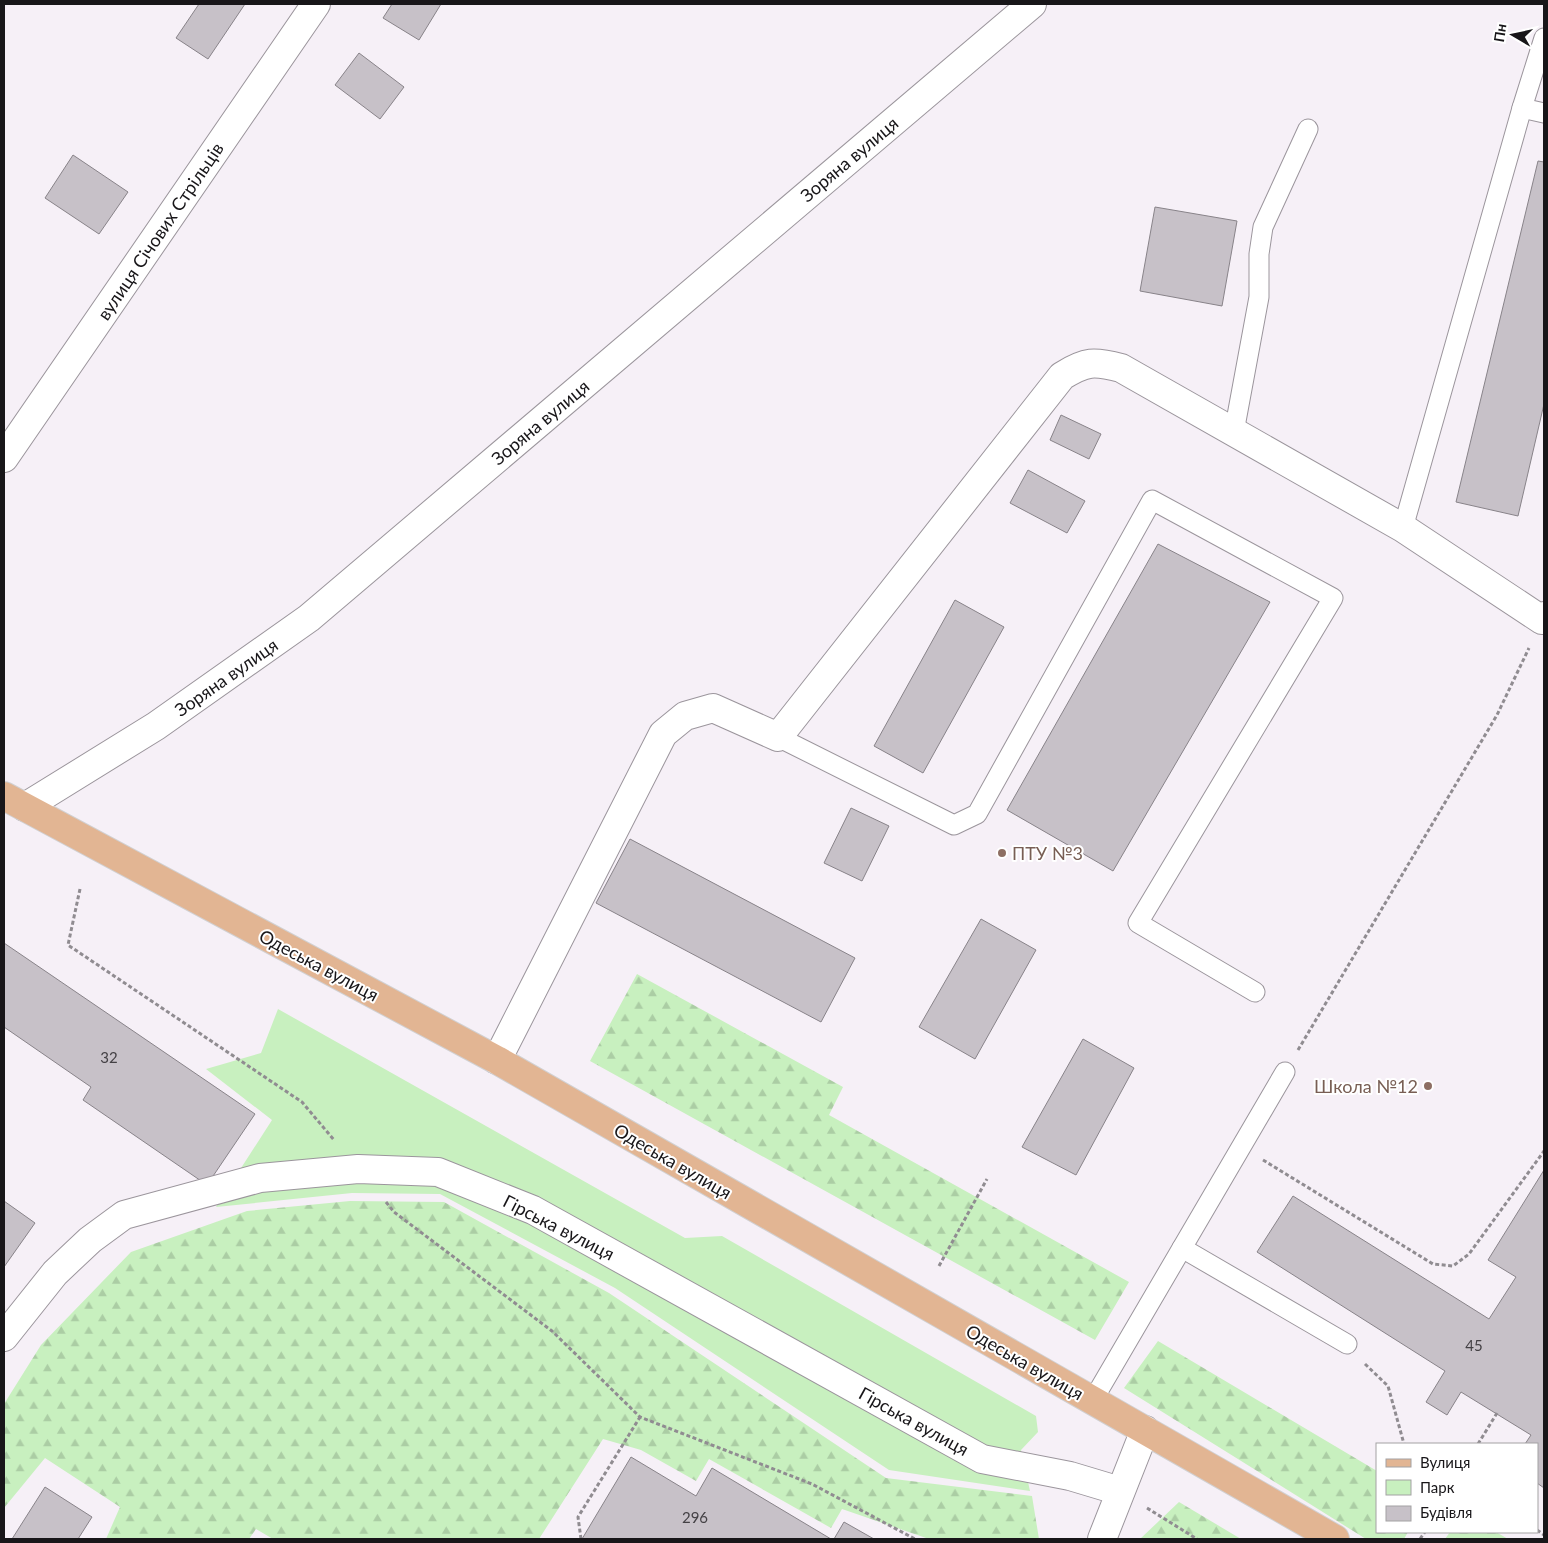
<svg xmlns="http://www.w3.org/2000/svg" width="1548" height="1543" font-family="Lato,sans-serif">
<defs>
<pattern id="forest-firs" width="22" height="20" patternUnits="userSpaceOnUse" patternTransform="scale(1.25)"><rect width="22" height="20" fill="#c8f0bf"/><path d="M5 1l3.5 6h-7zM16 11l3.5 6h-7z" fill="#abcda4"/></pattern>
</defs>
<rect width="100%" height="100%" fill="#f6f0f7"/>
<!-- green -->
<polygon fill="#c8f0bf" points="278,1009 685,1238 722,1236 1036,1416 1038,1432 1021,1450 1030,1491 889,1470 615,1288 440,1194 352,1193 216,1207 272,1120 206,1069 261,1053"/>
<!-- forest -->
<g fill="url(#forest-firs)">
<polygon points="637,974 843,1087 829,1115 1129,1282 1095,1340 590,1061"/>
<polygon points="350,1201 444,1202 609,1293 886,1478 1032,1496 1039,1539 929,1539 842,1509 831,1528 709,1459 696,1481 641,1450 603,1439 539,1539 273,1539 256,1529 249,1539 106,1539 120,1507 45,1458 4,1508 4,1404 41,1345 131,1252 247,1211"/>
<polygon points="1158,1341 1377,1471 1377,1532 1408,1532 1404,1539 1366,1539 1124,1388"/>
<polygon points="1179,1502 1241,1539 1140,1539"/>
<polygon points="1450,1532 1496,1532 1508,1539 1445,1539"/>
</g>
<!-- building -->
<g fill="#c7c1c8" stroke="#888389">
<polygon points="199,4 245,4 208,59 176,38"/>
<polygon points="392,4 441,4 419,40 383,18"/>
<polygon points="359,53 404,87 380,119 335,85"/>
<polygon points="73,155 128,192 99,234 45,198"/>
<polygon points="1538,161 1544,162 1544,404 1518,516 1456,502"/>
<polygon points="1155,207 1237,221 1222,306 1140,291"/>
<polygon points="1061,415 1101,434 1089,459 1050,440"/>
<polygon points="1028,470 1085,501 1067,533 1010,503"/>
<polygon points="1158,544 1270,602 1113,871 1007,810"/>
<polygon points="955,600 1004,627 923,773 874,746"/>
<polygon points="851,808 889,826 862,881 824,863"/>
<polygon points="630,839 855,958 821,1022 596,903"/>
<polygon points="981,919 1036,950 975,1059 919,1027"/>
<polygon points="4,943 255,1114 207,1185 83,1100 91,1087 4,1027"/>
<polygon points="1083,1039 1134,1068 1076,1175 1022,1147"/>
<polygon points="1544,1170 1544,1488 1537,1483 1537,1444 1525,1444 1531,1435 1461,1392 1447,1415 1426,1402 1445,1371 1257,1252 1293,1196 1489,1319 1516,1277 1488,1260"/>
<polygon points="4,1201 35,1223 4,1267"/>
<polygon points="631,1457 696,1496 712,1468 831,1539 582,1539"/>
<polygon points="45,1487 92,1517 78,1539 12,1539"/>
<polygon points="844,1522 874,1539 834,1539"/>
</g>
<g fill="none" stroke-linecap="round" stroke-linejoin="round">
<defs>
<g id="lane">
<polyline points="1522,108 1544,113"/>
<polyline points="1234,432 1259,297 1259,254 1263,227 1308,129"/>
<polyline points="1403,528 1522,108 1544,38"/>
<polyline points="778,737 954,825 977,814 1152,500 1333,598 1138,923 1255,992"/>
<polyline points="1182,1248 1347,1344"/>
<polyline points="1093,1400 1285,1072"/>
</g>
<g id="street">
<polyline points="4,458 316,4"/>
<polyline points="25,807 156,726 309,618 1032,4"/>
<path d="M497,1060L663,734L685,716L713,708L778,737L1062,376C1086,361 1094,361 1121,368L1403,528L1542,620L1544,616"/>
<polyline points="4,1337 55,1273 90,1240 124,1215 260,1178 358,1169 438,1172 533,1210 982,1459 1070,1476 1120,1491"/>
<polyline points="1102,1539 1145,1430"/>
</g>
<polyline id="primary" points="4,796 497,1060 1335,1539"/>
</defs>
<!-- lane casing -->
<use href="#lane" stroke="#9b959c" stroke-width="21"/>
<!-- street casing -->
<use href="#street" stroke="#9b959c" stroke-width="30"/>
<!-- primary casing -->
<use href="#primary" stroke="#d1d0d1" stroke-width="30"/>
<!-- path -->
<g stroke="#908c91" stroke-width="3" stroke-dasharray="4 2.5" stroke-linecap="butt">
<polyline points="80,889 68,945 302,1102 334,1140"/>
<polyline points="1298,1050 1497,715 1529,648"/>
<polyline points="1263,1160 1433,1264 1453,1266 1469,1254 1544,1151"/>
<polyline points="386,1202 394,1212 552,1331 640,1417 812,1484 915,1539"/>
<polyline points="939,1266 987,1179"/>
<polyline points="1365,1364 1388,1386 1404,1444"/>
<polyline points="1478,1444 1497,1413"/>
<polyline points="1147,1508 1197,1539"/>
<polyline points="1537,1530 1544,1535"/>
<polyline points="581,1539 578,1517 640,1417"/>
<polyline points="1420,1539 1425,1532"/>
</g>
<!-- lane -->
<use href="#lane" stroke="#fff" stroke-width="19"/>
<!-- street -->
<use href="#street" stroke="#fff" stroke-width="28"/>
<!-- primary -->
<use href="#primary" stroke="#e2b593" stroke-width="28"/>
</g>
<!-- markers -->
<g fill="#8d6e63" stroke="#fff" stroke-width="2">
<circle cx="1002" cy="853" r="5"/>
<circle cx="1428" cy="1086" r="5"/>
</g>
<g text-anchor="middle" dominant-baseline="central" stroke-width="4" stroke-linejoin="round" paint-order="stroke">
<!-- number labels -->
<g font-size="15" fill="#444145">
<text x="109" y="1057">32</text>
<text x="1474" y="1345">45</text>
<text x="695" y="1517">296</text>
</g>
<!-- street labels -->
<g font-size="18" fill="#181619" stroke="#fff">
<text transform="translate(849 159) rotate(-40)">Зоряна вулиця</text>
<text transform="translate(160 231) rotate(-56)">вулиця Січових Стрільців</text>
<text transform="translate(540 422) rotate(-40)">Зоряна вулиця</text>
<text transform="translate(226 677) rotate(-35)">Зоряна вулиця</text>
<text transform="translate(319 965) rotate(28)">Одеська вулиця</text>
<text transform="translate(673 1161) rotate(30)">Одеська вулиця</text>
<text transform="translate(559 1227) rotate(27)">Гірська вулиця</text>
<text transform="translate(1025 1362) rotate(30)">Одеська вулиця</text>
<text transform="translate(914 1421) rotate(29)">Гірська вулиця</text>
</g>
<!-- education labels -->
<g font-size="18" fill="#785e54" stroke="#fff" text-anchor="start">
<text x="1012" y="853">ПТУ №3</text>
<text x="1418" y="1086" text-anchor="end">Школа №12</text>
</g>
</g>
<!-- border -->
<rect width="1548" height="1543" fill="none" stroke="#181619" stroke-width="10"/>
<!-- legend -->
<rect x="1376" y="1443" width="162" height="90" fill="#ffffff" stroke="#a3a2a3"/>
<rect x="1386" y="1459" width="25" height="8" fill="#e2b593" stroke="#a3a2a3"/>
<text x="1420" y="1468" font-size="15" fill="#181619">Вулиця</text>
<rect x="1386" y="1480" width="25" height="15" fill="#c8f0bf" stroke="#a3a2a3"/>
<text x="1420" y="1493" font-size="15" fill="#181619">Парк</text>
<rect x="1386" y="1506" width="25" height="15" fill="#c7c1c8" stroke="#a3a2a3"/>
<text x="1420" y="1518" font-size="15" fill="#181619">Будівля</text>
<!-- north arrow -->
<g transform="translate(1513 35) rotate(279)" stroke="#ffffff" stroke-width="4" paint-order="stroke">
<path d="M0-4L9 19L0 12L-9 19Z" fill="#181619"/>
<text y="-8" font-size="14" font-weight="bold" text-anchor="middle" fill="#181619">Пн</text>
</g>
</svg>
